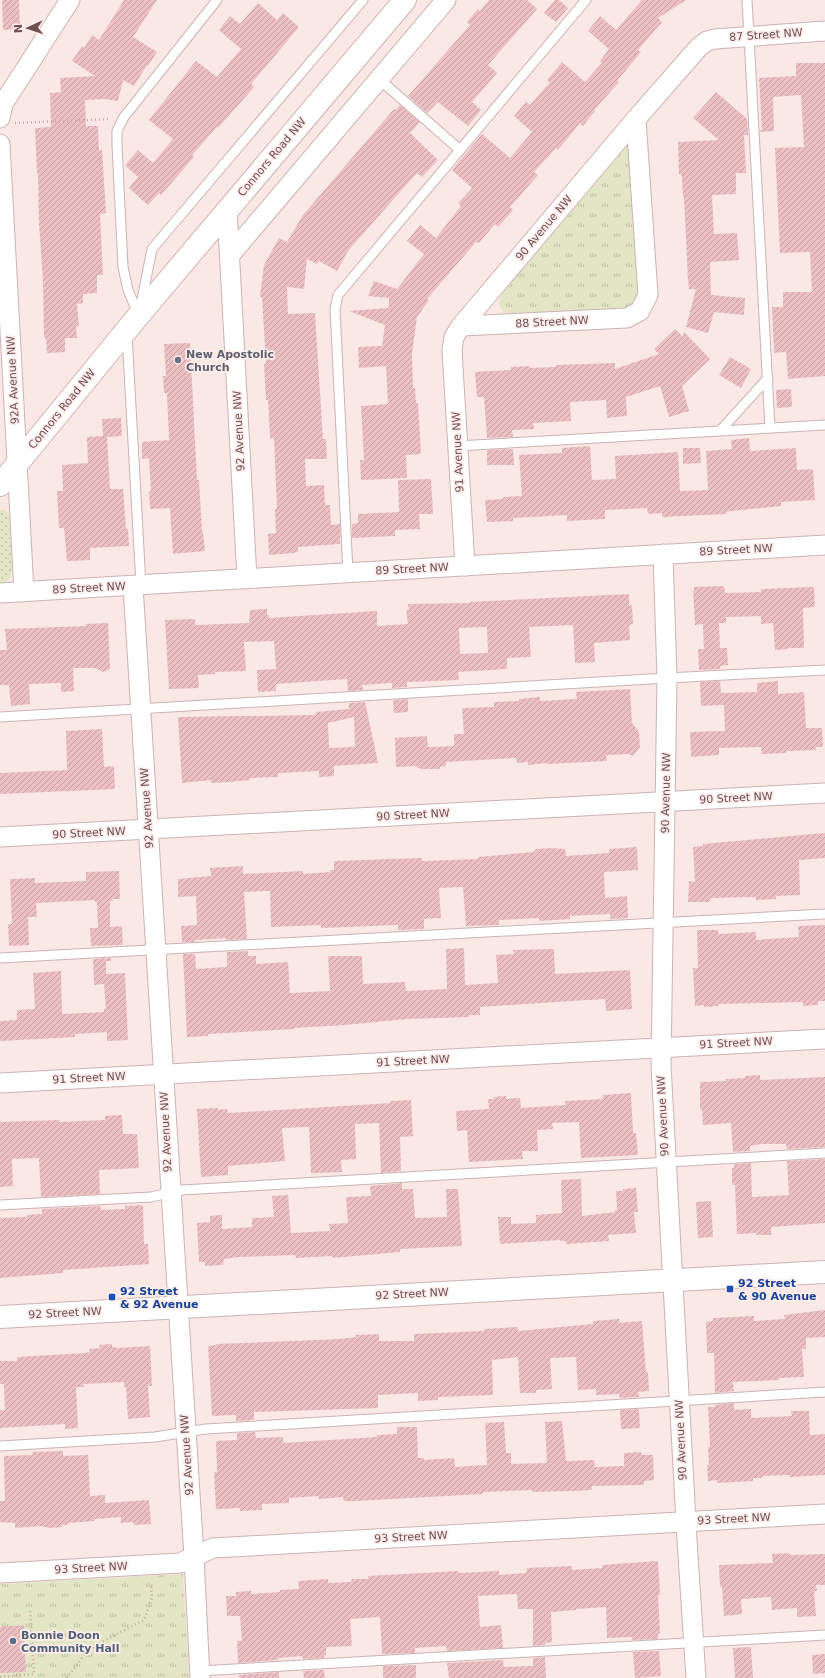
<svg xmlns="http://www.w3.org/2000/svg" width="825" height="1678" font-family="'DejaVu Sans',sans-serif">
<defs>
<pattern id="grass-dots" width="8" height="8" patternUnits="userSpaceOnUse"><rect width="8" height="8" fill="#e2e6c5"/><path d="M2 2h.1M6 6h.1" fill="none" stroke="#bcbda2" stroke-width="1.8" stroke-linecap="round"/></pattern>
<pattern id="park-tufts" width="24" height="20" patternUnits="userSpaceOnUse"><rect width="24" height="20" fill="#e2e6c5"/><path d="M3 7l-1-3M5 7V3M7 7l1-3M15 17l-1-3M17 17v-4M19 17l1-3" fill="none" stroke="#bcbda2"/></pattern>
<pattern id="building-hatch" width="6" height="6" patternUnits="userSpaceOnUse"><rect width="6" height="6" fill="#ecc0c3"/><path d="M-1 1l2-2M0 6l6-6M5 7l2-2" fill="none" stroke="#c49ea1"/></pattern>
</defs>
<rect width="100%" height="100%" fill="#fae8e5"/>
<!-- grass -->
<path fill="url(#grass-dots)" d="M0,510H5L9,514L12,570C11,578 7,582 0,584Z"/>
<!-- park -->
<g fill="url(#park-tufts)">
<path d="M628,145L638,294L635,303L627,309L509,315C499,311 497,304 502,294Z"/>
<polygon points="183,1574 189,1678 0,1678 0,1584"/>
</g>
<!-- building -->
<g fill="url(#building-hatch)" fill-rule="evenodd">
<polygon points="2,0 19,0 20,29 3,30"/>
<polygon points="124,0 157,0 133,37 157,52 148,66 147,65 134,86 123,80 118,101 105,99 85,100 86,126 98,126 99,151 102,150 106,213 100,214 103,275 97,275 97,293 83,294 83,303 77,304 79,326 76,326 77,338 65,338 65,352 47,353 46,339 44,337 43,280 39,223 38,173 37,173 35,128 51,127 50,93 61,92 60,78 95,76 72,61 82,46 84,48 92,35 99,40"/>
<polygon points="489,0 527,0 537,9 488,65 497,73 472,102 481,110 468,126 438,102 427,113 408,96 470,25 467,22 478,9 480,11"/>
<polygon points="555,0 559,0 568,8 556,22 544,13"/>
<polygon points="642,0 686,0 658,18 662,22 638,50 641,52 617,81 619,82 594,110 595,111 583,126 580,123 558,150 556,148 534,172 538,175 510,207 513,210 498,227 495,224 479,243 476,242 427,299 429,300 417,317 412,353 413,388 415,388 416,403 418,403 421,454 406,455 407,478 361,480 360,460 364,460 361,406 388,404 386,366 359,368 358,347 382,346 385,325 349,311 389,308 389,298 368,296 374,281 397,289 424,254 407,241 420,225 436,238 461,206 458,203 472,188 452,170 482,134 510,158 532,132 514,116 526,102 530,105 550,82 547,80 562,62 585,82 602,63 600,61 609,49 588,31 600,16 616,30"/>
<polygon points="258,3 277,20 283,13 299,27 251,84 254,87 218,128 217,127 192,155 194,157 161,195 159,193 148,205 129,188 138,177 125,165 138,150 153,163 173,139 149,120 196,61 217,77 241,49 219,30 230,16 240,24"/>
<polygon points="796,63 825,63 825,376 788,379 786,352 774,353 772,307 783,307 783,292 812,292 810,252 780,253 775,148 804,147 801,95 773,97 774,131 760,132 760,129 762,131 759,78 796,76"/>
<polygon points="716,92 747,119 748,132 748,135 744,135 746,173 736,173 736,194 712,195 714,234 737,233 739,260 710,262 711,295 745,298 744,315 714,312 708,333 686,327 696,289 689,289 688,280 684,197 683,197 682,177 681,174 679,174 678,142 719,140 693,118"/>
<polygon points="400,105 420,122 410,133 438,160 422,177 417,173 391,202 348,251 337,271 319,261 317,264 307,259 304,289 287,287 288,314 315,313 321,408 323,439 326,439 327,459 305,459 306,486 324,485 325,505 330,505 331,525 340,524 340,544 298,547 298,552 293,553 269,555 268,534 276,533 275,509 277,509 274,438 270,439 268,400 266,400 264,364 266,364 262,297 260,297 264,265 279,238 287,242 303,215 394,109 396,110"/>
<polygon points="675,329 683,337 684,332 710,359 682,386 689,411 669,417 660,386 626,397 627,416 607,418 606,400 570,402 571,421 533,423 534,429 512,430 513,437 487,438 484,397 477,397 475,372 511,370 511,367 530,366 530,368 556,367 556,365 615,363 615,369 659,354 654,349"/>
<polygon points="190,343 197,480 199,480 202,532 203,532 205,551 173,554 170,508 150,509 149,492 151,491 149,458 142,459 142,442 169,440 167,393 164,393 163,376 166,376 164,344"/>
<polygon points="730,357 751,369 741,388 719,375"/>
<polygon points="791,389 792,407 777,408 776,390"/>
<polygon points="121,418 122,436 107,437 110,489 123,489 126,529 128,529 129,546 90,548 90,560 67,561 64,528 59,528 58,511 57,491 63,491 62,465 88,463 87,437 103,436 102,419"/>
<polygon points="749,438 750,451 796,448 797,470 813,469 815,500 781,502 781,506 731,511 726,512 726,514 662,517 662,513 648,514 647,508 605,510 605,519 567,521 567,515 513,518 513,521 487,522 485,500 503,499 503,497 522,496 519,455 562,453 562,448 590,446 592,480 616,479 615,456 678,452 680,491 708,490 706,451 732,449 731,440"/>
<polygon points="683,448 700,448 701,463 683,464"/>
<polygon points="513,449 514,465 487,465 487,450"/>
<polygon points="431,479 433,514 419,514 420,529 395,530 395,536 352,538 352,524 358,523 358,514 399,512 398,480"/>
<polygon points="724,586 725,593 761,592 761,589 814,587 815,607 803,608 804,648 788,648 788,649 775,650 773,623 761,624 761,616 726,617 726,623 719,623 720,648 727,648 728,665 720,666 720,669 699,670 698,649 704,649 703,624 695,625 693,591 694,591 694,587"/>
<path d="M629,594V606L632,605L633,624L629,625L630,640L594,643L595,662L575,663L573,625L529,627L531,657L507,658V669L458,672L459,680L407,682V687L392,688V683L362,685L363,690L348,691L347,679L276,684V691L258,692L257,670L276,669L274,641L244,642L246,671L215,672V674L198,675L199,688L169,689L165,620L195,619V625L249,623L250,610L267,609V615H269V618L377,611V626L408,624L406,610H409L408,604L471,603L470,602ZM487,627L488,653L460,654L459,628Z"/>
<polygon points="108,623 110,669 103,672 95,668 73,668 74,691 61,692 61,683 29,684 30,704 11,706 9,685 0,685 0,650 7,650 5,629 86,626 86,624"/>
<polygon points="720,681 721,693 757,692 757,683 778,681 778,694 804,692 806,728 822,728 823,747 816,747 816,750 786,751 786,753 762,754 761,747 719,748 719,755 691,757 690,732 725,731 724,705 701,706 700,682"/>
<polygon points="630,689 632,723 639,732 640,747 633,756 628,754 606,755 607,761 547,764 547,763 528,765 528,762 517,763 516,758 446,762 446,766 440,767 440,769 420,769 420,768 417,768 417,766 396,767 395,738 427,736 428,747 454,746 454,734 464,734 462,708 494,707 494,702 519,701 519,699 540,697 540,701 577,699 576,692"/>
<polygon points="408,699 408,712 394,713 393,700"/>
<path d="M365,702L378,763L334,766V776L319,777V771L278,773V777L250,778V780L229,782L211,783V780L182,783L178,717L316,715V712L349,709V703ZM354,717L355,747L329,748L328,723Z"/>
<polygon points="102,729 104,767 114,766 115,789 0,794 0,773 67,770 66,731"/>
<polygon points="825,833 825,858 799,860 800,895 776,896 776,899 756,900 756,897 710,898 710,902 688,902 689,881 695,882 693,847 703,846 703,844"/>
<polygon points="637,847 638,870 604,872 605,898 627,896 628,918 610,919 610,914 570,916 570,919 539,921 539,918 499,920 499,925 466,926 463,887 439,888 441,918 424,919 424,929 398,930 398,925 321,928 321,925 271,927 270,891 244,892 247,939 226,940 226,938 194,940 194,942 182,942 181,926 197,925 196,896 178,897 178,879 211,876 210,868 243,866 243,874 303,871 303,874 330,872 330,870 334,870 334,861 422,858 422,861 478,859 478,857 534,852 536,849 551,848 565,849 566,856 609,853 609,849"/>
<polygon points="119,871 120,899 112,899 113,901 110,901 110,927 122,926 123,945 91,946 90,928 98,928 97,902 95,902 95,900 36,903 37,917 28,917 29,945 9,946 8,924 12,924 10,879 35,878 35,883 86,881 86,872"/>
<polygon points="825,925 825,1001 818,1001 818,1005 803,1006 803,1002 718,1004 718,1006 704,1007 704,1005 695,1006 693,968 698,968 697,930 718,930 718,934 756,932 756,940 799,937 798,926"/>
<polygon points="464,948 465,985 498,983 496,955 514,954 513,950 554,949 555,974 630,970 632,1009 606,1011 605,999 571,1001 480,1007 480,1015 469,1015 469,1017 407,1019 345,1025 294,1028 294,1029 208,1034 208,1036 187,1037 183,954 195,954 196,969 227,967 227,952 248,951 248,956 256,956 256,964 288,962 290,993 330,991 328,956 362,956 363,984 405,982 406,991 447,989 446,949"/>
<polygon points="111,958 111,961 106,961 106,974 125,973 128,1040 107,1041 107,1032 75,1034 75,1037 0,1041 0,1021 17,1020 17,1010 35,1009 33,973 61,971 62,1014 104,1012 104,1009 106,1009 104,984 94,985 93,959"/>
<polygon points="760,1075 760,1080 825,1077 825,1147 787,1149 786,1144 761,1144 750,1146 750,1151 733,1152 731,1123 703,1125 702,1109 700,1109 700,1082 726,1081 726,1079 745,1078 745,1076"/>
<polygon points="631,1093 633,1133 636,1133 638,1155 581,1158 579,1122 552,1123 553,1129 537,1130 538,1151 522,1151 523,1159 469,1162 467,1130 457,1131 456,1111 489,1109 488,1099 494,1099 493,1097 506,1096 506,1099 520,1098 521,1108 566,1105 565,1101 603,1099 603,1095"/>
<polygon points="411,1100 413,1136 400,1137 401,1171 381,1173 379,1123 355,1124 356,1159 341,1160 342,1172 311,1173 309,1127 282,1128 285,1161 228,1166 228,1175 201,1177 197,1109 218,1108 218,1110 227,1109 228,1113 391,1103 390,1101"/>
<polygon points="122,1115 123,1134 137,1134 139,1168 99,1170 100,1194 41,1197 39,1158 12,1159 13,1186 0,1187 0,1122 59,1120 59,1122 105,1120 105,1116"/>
<polygon points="825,1159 825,1223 771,1227 771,1235 756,1235 756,1233 737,1234 735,1185 732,1185 732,1168 734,1168 734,1164 751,1163 752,1197 789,1195 787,1161"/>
<polygon points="581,1179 582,1216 615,1212 615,1210 617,1210 616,1191 623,1191 623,1189 636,1188 638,1212 634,1212 636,1233 608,1235 609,1241 566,1244 566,1241 560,1241 560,1240 500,1244 498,1217 511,1217 511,1224 536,1223 536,1215 562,1213 561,1180"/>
<polygon points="402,1183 402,1189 413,1189 415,1218 447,1217 446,1189 458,1189 462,1246 400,1249 400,1252 333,1258 332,1256 296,1258 295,1255 239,1257 224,1259 223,1265 205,1266 205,1262 199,1262 197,1223 210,1222 210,1216 222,1215 222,1229 252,1227 252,1218 274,1217 272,1196 288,1195 291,1233 330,1231 329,1224 348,1223 346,1197 371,1196 370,1186"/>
<polygon points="711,1201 713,1237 698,1238 696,1202"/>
<polygon points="143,1205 144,1244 148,1244 149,1264 63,1270 63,1273 0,1278 0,1218 27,1217 27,1215 42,1214 42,1209 100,1206 101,1210 125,1209 125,1206"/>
<polygon points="825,1310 825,1337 806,1338 806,1349 802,1349 804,1377 779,1378 779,1380 733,1382 734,1391 715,1393 714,1353 707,1353 706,1322 713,1321 713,1318 754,1316 754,1321 785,1319 784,1315"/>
<polygon points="619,1319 619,1323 642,1321 646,1372 648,1372 649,1391 638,1392 639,1397 620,1398 619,1394 596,1395 596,1389 578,1390 576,1357 550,1358 552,1389 536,1390 536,1393 520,1393 518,1357 492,1360 493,1395 438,1397 438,1400 418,1401 418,1393 378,1395 378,1408 254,1412 254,1420 236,1421 236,1415 212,1416 208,1346 216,1345 216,1344 340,1339 356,1337 356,1335 379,1334 379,1341 414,1341 414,1334 484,1331 484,1329 518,1327 518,1331 593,1324 593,1321"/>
<polygon points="112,1344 112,1347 117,1348 150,1346 152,1386 148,1386 150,1417 128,1419 126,1387 124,1387 124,1382 83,1384 84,1387 76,1387 78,1428 65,1429 65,1424 0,1428 0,1410 5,1410 4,1384 0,1384 0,1361 17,1361 17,1357 85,1353 90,1352 89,1349 100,1348 99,1345"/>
<polygon points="734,1403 734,1410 751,1409 751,1418 792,1416 791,1411 809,1411 810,1435 825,1434 825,1475 790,1477 790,1475 762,1476 762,1478 753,1478 753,1481 717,1483 717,1480 708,1481 707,1465 709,1465 708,1447 710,1447 708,1407 715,1407 715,1405"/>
<polygon points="639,1409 640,1428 621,1429 620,1410"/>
<polygon points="562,1421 566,1461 594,1460 595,1467 624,1466 624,1453 641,1452 642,1455 653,1455 654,1480 644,1481 644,1485 592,1486 592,1490 574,1491 532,1492 532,1490 483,1492 483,1494 355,1501 344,1501 343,1497 319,1499 318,1496 289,1498 289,1503 262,1504 262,1510 240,1511 240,1508 216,1509 214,1472 217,1472 216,1441 237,1440 237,1433 255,1432 256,1438 283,1437 283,1443 377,1437 377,1435 397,1434 397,1427 417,1427 418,1458 424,1458 424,1460 454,1458 455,1467 487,1465 485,1423 504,1422 506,1453 511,1453 511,1464 547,1463 545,1422"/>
<polygon points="63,1451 63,1456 88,1455 90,1496 105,1495 105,1503 149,1500 151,1524 134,1525 133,1522 121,1523 121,1517 94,1519 94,1521 67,1523 67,1525 62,1525 62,1527 49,1528 41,1526 15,1528 15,1523 0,1522 0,1501 5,1501 4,1456 33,1455 32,1452"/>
<polygon points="790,1553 790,1555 825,1554 825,1585 816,1585 817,1591 814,1591 816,1616 797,1617 797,1608 772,1610 771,1597 741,1599 742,1614 724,1616 722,1586 720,1587 719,1565 773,1563 772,1554"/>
<polygon points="658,1561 660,1595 658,1595 660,1633 658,1634 658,1639 632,1640 632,1637 607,1638 606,1607 576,1609 576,1610 551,1612 552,1642 545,1643 545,1645 533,1646 533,1609 518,1609 517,1594 478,1596 480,1627 501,1625 503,1648 447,1651 446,1646 415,1648 415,1653 382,1654 380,1617 350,1619 352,1646 326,1647 326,1655 324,1655 324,1658 303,1659 302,1656 278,1658 278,1660 238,1663 237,1641 242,1641 240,1616 227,1616 226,1596 236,1596 236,1592 251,1591 251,1594 280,1592 280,1590 299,1589 298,1581 328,1579 328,1583 351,1582 352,1579 368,1579 368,1576 459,1571 459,1573 499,1571 499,1575 526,1573 527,1568 572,1566 572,1570 602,1568 602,1565"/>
<polygon points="24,1625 26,1672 0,1673 0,1627"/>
<polygon points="751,1647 753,1678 735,1678 733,1648"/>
<polygon points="659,1651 661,1676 635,1678 633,1652"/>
<polygon points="825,1654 825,1673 813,1674 812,1655"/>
<polygon points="545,1657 546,1678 449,1678 447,1663 503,1660 504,1667 533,1666 533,1658"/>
<polygon points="416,1665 416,1678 383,1678 383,1666"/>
<polygon points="324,1670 325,1678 304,1678 303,1671"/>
<polygon points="279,1672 279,1678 239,1678 239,1675"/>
</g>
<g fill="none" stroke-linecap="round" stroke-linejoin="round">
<defs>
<g id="service">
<polyline points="747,0 770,428"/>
<polyline points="379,79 460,150"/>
<polyline points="141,304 152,249 363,0"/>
<polyline points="138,314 128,290 123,267 117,145 117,131 124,117 217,0"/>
<polyline points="127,335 141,585"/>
<polyline points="720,431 768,378"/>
<polyline points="457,446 825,425"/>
<polyline points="348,573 335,309 338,295 586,0"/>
<polyline points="0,717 667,678 825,670"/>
<polyline points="0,958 825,914"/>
<polyline points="0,1205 151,1197 182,1190 825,1153"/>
<polyline points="0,1446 155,1437 206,1429 825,1392"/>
<polyline points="199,1671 825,1635"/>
</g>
<g id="minor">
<polyline points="0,118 3,104 70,0"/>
<polyline points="0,144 24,592"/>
<polyline points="227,210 247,579"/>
<polyline points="230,255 446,0"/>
<polyline points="461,326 627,318 640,311 648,295 636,119"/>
<polyline points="663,554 667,678 661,1065 687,1540 696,1678"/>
<polyline points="465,566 452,350 454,337 461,326 636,119 699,47 707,41 715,39 825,31"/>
<polyline points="133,586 194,1557 200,1678"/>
<polyline points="0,593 825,545"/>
<polyline points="0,837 825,793"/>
<polyline points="0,1083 825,1039"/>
<polyline points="0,1573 180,1563 213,1548 825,1514"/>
</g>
<polyline id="tertiary" points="0,1317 825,1272"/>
<polyline id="secondary" points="0,485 139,315 405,0"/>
</defs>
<!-- service casing -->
<use href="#service" stroke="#ceb2b3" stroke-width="11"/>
<!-- minor casing -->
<use href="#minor" stroke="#ceb2b3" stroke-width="21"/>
<!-- tertiary casing -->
<use href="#tertiary" stroke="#ceb2b3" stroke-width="24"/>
<!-- secondary casing -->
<use href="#secondary" stroke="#d4b2b3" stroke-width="24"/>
<!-- path -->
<g stroke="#d1a3a7" stroke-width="2.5" stroke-dasharray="1 3" stroke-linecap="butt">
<polyline points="15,123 110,119"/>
<polyline points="0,1677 34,1674 30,1609"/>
<polyline points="67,1678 85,1654 98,1644 144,1620 152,1598 151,1585"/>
</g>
<!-- service -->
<use href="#service" stroke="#fff" stroke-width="9"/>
<!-- minor -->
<use href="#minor" stroke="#fff" stroke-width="19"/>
<!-- tertiary -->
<use href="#tertiary" stroke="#fff" stroke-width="22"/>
<!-- secondary -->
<use href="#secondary" stroke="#fff" stroke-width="22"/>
</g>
<!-- markers -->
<circle fill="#6b7280" stroke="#fdedeb" stroke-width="1.5" cx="178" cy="360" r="4"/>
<g fill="#1a4fb4" stroke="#fdedeb" stroke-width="1.5">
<rect x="726" y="1285" width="8" height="8" rx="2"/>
<rect x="108" y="1293" width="8" height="8" rx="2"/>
</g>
<circle fill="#5c6f8a" stroke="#fdedeb" stroke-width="1.5" cx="13" cy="1641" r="4"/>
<g text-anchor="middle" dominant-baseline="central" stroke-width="3.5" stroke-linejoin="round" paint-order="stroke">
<!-- street labels -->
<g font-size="11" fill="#704d51" stroke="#fdedeb">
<text transform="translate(766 35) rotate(-4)">87 Street NW</text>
<text transform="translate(272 157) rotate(-50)">Connors Road NW</text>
<text transform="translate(544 228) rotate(-50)">90 Avenue NW</text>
<text transform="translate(552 322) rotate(-3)">88 Street NW</text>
<text transform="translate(13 380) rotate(-93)">92A Avenue NW</text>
<text transform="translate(62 409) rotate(-51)">Connors Road NW</text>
<text transform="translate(239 431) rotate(-93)">92 Avenue NW</text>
<text transform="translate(458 452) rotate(-93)">91 Avenue NW</text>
<text transform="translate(736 550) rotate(-3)">89 Street NW</text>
<text transform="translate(412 569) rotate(-3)">89 Street NW</text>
<text transform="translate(89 588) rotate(-3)">89 Street NW</text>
<text transform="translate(666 793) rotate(-89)">90 Avenue NW</text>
<text transform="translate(736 798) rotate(-3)">90 Street NW</text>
<text transform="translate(147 808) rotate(-94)">92 Avenue NW</text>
<text transform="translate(413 815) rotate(-3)">90 Street NW</text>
<text transform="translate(89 833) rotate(-3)">90 Street NW</text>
<text transform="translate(736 1043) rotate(-3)">91 Street NW</text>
<text transform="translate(413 1061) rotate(-3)">91 Street NW</text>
<text transform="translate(89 1078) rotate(-3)">91 Street NW</text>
<text transform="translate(663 1116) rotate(-93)">90 Avenue NW</text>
<text transform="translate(166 1132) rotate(-93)">92 Avenue NW</text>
<text transform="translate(412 1294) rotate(-3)">92 Street NW</text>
<text transform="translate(65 1313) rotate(-3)">92 Street NW</text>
<text transform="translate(681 1440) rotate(-93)">90 Avenue NW</text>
<text transform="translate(187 1455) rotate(-94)">92 Avenue NW</text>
<text transform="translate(734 1519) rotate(-3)">93 Street NW</text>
<text transform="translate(411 1537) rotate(-3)">93 Street NW</text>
<text transform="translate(91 1568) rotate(-3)">93 Street NW</text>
</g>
<!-- worship labels -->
<g font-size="11" font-weight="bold" fill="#5b616d" stroke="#fdedeb" text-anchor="start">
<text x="186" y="354">New Apostolic<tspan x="186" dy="13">Church</tspan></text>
</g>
<!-- transit labels -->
<g font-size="11" font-weight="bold" fill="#164399" stroke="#fdedeb" text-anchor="start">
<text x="738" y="1283">92 Street<tspan x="738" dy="13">&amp; 90 Avenue</tspan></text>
<text x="120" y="1291">92 Street<tspan x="120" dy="13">&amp; 92 Avenue</tspan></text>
</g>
<!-- service labels -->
<g font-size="11" font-weight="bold" fill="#4e5e75" stroke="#fdedeb" text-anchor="start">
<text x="21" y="1635">Bonnie Doon<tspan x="21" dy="13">Community Hall</tspan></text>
</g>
</g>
<!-- north arrow -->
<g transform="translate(28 28) rotate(267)" stroke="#fdedeb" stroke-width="3" paint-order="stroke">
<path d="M0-3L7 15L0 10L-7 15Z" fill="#704d51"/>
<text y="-6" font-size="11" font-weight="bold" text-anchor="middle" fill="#704d51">N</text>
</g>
</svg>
